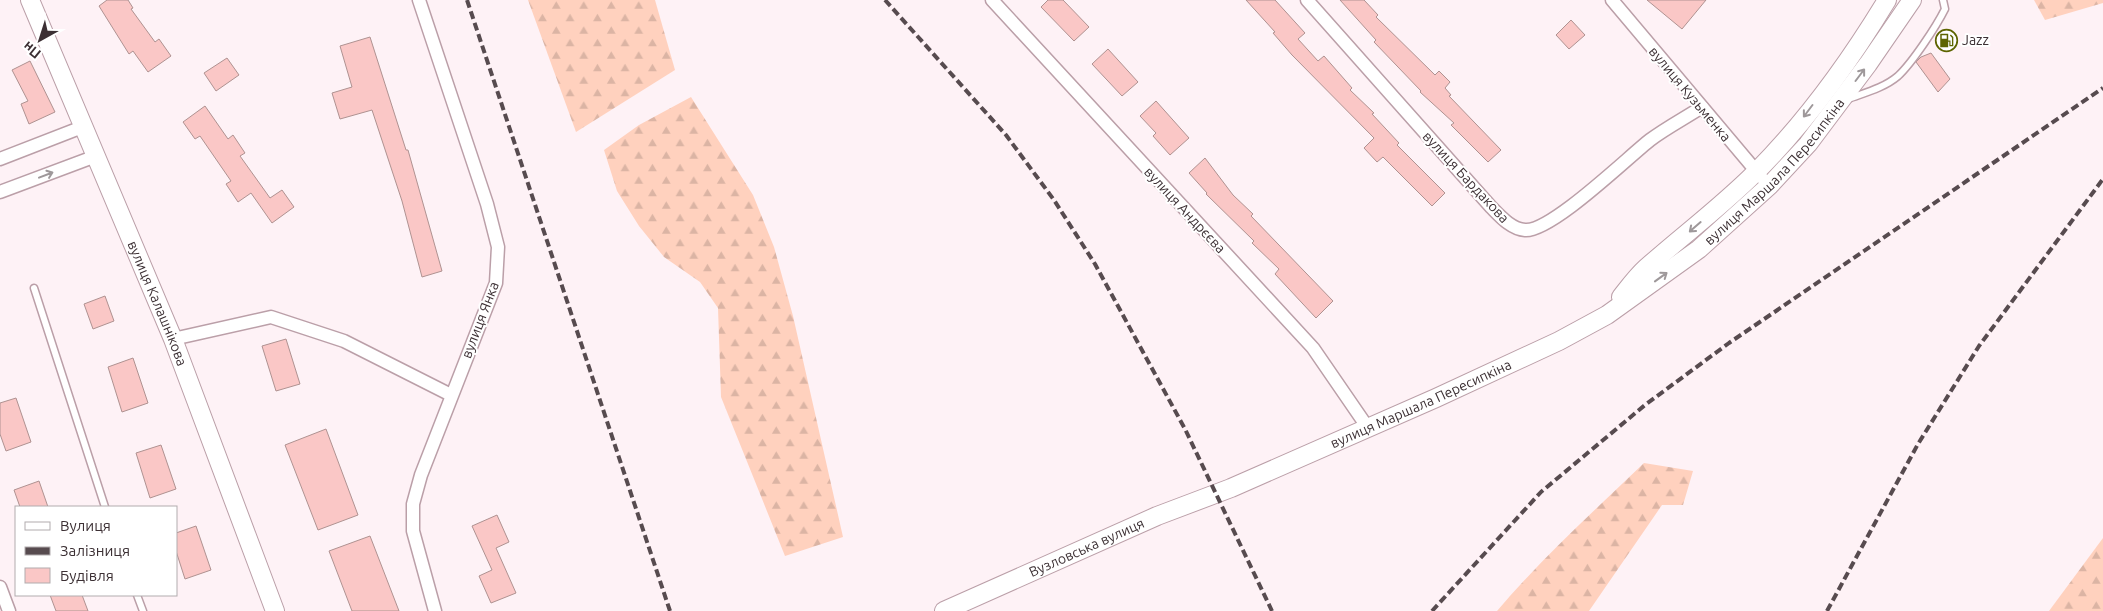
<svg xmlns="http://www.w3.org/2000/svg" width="2103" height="611" font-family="Ubuntu,sans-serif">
<defs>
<pattern id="forest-firs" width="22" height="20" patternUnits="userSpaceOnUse" patternTransform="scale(1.25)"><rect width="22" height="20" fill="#ffd1be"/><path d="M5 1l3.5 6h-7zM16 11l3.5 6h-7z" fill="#dbb4a4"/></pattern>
</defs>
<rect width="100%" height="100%" fill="#fef2f6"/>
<!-- forest -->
<g fill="url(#forest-firs)">
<polygon points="528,0 655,0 675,70 576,132"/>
<polygon points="2034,0 2103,0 2103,3 2045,20"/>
<polygon points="691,97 753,195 774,247 793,316 843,537 785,556 721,397 718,308 700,282 664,257 639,226 617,191 604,150 639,125"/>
<path d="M1644,463L1693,471L1683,505H1662L1589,611H1497C1542,558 1594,511 1644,463Z"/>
<polygon points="2103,538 2103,611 2049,611"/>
</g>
<!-- building -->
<g fill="#fac7c6" stroke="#af9291">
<polygon points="107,0 128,0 133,8 131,9 155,42 159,39 171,56 148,72 133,51 129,54 99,6"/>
<polygon points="1048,0 1063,0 1089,27 1074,41 1041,7"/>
<polygon points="1246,0 1275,0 1305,33 1298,39 1318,61 1324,56 1352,88 1350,90 1374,113 1372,114 1399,143 1397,145 1445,193 1432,206 1383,157 1377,162 1364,148 1374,138 1292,55 1273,33 1275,32"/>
<polygon points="1340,0 1364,0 1378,15 1376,17 1435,75 1439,71 1450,82 1445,88 1451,95 1449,96 1501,150 1488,162 1451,125 1454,123 1420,92 1421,91 1374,42 1376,40"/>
<polygon points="1647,0 1706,0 1682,29"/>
<polygon points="1571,20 1585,35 1569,49 1556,35"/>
<polygon points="370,37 406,150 408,150 442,271 422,277 402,201 372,110 340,119 332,93 352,87 340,46"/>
<polygon points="1108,49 1138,82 1122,96 1092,64"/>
<polygon points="1931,53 1950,79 1938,92 1916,62 1921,57"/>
<polygon points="227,58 239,75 216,91 204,73"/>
<polygon points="30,61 55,112 29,124 21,104 28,101 12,70"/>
<polygon points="1156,101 1189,138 1170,155 1153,136 1156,133 1140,116"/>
<polygon points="205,106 228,139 233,135 245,153 240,156 270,198 282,190 294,207 272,223 251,193 238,202 226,184 231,181 200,136 195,139 183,122"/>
<polygon points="1205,158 1233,195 1253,214 1251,216 1333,301 1316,318 1275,274 1279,269 1252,243 1254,241 1206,194 1207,193 1189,173"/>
<polygon points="105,296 114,321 93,329 84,304"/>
<polygon points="286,339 300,384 276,391 262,346"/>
<polygon points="133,358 148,403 122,412 108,367"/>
<polygon points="16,398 31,442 6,451 0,434 0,403"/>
<polygon points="326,429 358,515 318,530 285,445"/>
<polygon points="161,445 176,489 150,498 136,453"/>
<polygon points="39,481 48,507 20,507 14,490"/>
<polygon points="497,515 509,542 496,548 516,593 491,603 479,576 492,570 472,526"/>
<polygon points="196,526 211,570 185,579 176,551 176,533"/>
<polygon points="370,536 399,611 352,611 329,551"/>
<polygon points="50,595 82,595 88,611 56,611"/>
</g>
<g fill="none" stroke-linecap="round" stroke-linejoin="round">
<defs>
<g id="lane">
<path d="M1848,99C1864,93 1884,88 1898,76C1912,63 1936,27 1945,9L1943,0"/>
<polyline points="34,288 105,507"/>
<polyline points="137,595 143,611"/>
</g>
<g id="street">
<polyline points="419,0 487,204 498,247 496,283 421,475 413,504 413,531 435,611"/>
<polyline points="992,0 1313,348 1368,428"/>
<path d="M1307,0L1491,207C1500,216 1511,229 1525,230C1551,232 1627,158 1650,140C1666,128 1685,118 1702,107"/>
<polyline points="1612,0 1762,178"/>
<polyline points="0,159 85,126"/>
<polyline points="0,192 96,156"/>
<polyline points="173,339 271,317 344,341 451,395"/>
<polyline points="0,587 9,611"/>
</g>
<g id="secondary">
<path id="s1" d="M30,0L173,339L275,611"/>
<path d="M1621,297C1629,287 1637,276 1646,268C1682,236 1721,207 1755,173C1806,122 1850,61 1887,0"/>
<path id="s2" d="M944,611L1157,516L1231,488L1436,398L1559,341L1607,315L1699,249L1770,185L1808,144L1868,64L1912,0"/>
</g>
</defs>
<!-- lane casing -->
<use href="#lane" stroke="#bb9fa8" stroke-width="9"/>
<!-- street casing -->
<use href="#street" stroke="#bb9fa8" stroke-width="15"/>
<!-- secondary casing -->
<use href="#secondary" stroke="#bb9fa8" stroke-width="20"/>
<!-- lane -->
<use href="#lane" stroke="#fff" stroke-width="6"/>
<!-- street -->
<use href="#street" stroke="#fff" stroke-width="12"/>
<!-- secondary -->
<use href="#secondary" stroke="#fff" stroke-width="18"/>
<!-- rail -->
<g stroke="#574b4f" stroke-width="4" stroke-dasharray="8 4" stroke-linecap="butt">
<polyline points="467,0 670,611"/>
<polyline points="885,0 1006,135 1054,200 1095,264 1185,429 1272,611"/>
<polyline points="1432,611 1541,492 1645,405 1729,343 2103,88"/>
<polyline points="1827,611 1918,444 1979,346 2103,179"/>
</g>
</g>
<!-- one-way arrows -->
<defs><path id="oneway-shaft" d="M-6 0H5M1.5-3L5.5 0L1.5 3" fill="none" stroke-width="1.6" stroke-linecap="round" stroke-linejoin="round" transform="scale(1.25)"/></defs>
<g stroke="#9e989a">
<use href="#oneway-shaft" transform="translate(1860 75) rotate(-53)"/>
<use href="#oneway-shaft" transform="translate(1808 111) rotate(127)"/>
<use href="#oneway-shaft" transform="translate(46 175) rotate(-21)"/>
<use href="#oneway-shaft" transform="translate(1695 227) rotate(139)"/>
<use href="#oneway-shaft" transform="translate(1661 277) rotate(-36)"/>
</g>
<!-- icons -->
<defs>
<symbol id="fuel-ring" viewBox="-11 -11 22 22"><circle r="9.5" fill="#fff" stroke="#5d6400" stroke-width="1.5"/><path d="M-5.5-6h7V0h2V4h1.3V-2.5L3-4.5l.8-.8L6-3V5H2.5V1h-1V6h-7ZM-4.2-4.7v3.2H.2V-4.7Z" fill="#5d6400"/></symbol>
</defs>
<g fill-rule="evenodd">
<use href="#fuel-ring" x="1934" y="28" width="25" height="25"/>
</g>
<g text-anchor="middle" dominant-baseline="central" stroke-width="4" stroke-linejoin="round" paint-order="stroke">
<!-- poi labels -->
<g font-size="14" fill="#3c3034" stroke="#fff" text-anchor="start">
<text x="1962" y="40">Jazz</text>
</g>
<!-- street labels -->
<g font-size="14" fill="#3c3034" stroke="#fff">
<text transform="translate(1690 94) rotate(50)">вулиця Кузьменка</text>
<text stroke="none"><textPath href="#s2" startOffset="948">вулиця Маршала Пересипкіна</textPath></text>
<text transform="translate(1466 177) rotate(47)">вулиця Бардакова</text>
<text transform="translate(1185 210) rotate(47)">вулиця Андрєєва</text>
<text stroke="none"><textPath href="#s1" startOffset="329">вулиця Калашнікова</textPath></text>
<text transform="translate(480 320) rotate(-69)">вулиця Янка</text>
<text stroke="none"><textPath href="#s2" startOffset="520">вулиця Маршала Пересипкіна</textPath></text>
<text stroke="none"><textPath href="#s2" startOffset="156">Вузловська вулиця</textPath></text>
</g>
</g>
<!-- legend -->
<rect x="15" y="506" width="162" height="90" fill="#ffffff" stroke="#b1acae"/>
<rect x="25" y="522" width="25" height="8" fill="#ffffff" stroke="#b1acae"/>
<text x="60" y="531" font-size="15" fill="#3c3034">Вулиця</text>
<rect x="25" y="547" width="25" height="8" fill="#574b4f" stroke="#b1acae"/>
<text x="60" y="556" font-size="15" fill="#3c3034">Залізниця</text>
<rect x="25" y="568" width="25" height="15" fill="#fac7c6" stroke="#b1acae"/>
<text x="60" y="581" font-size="15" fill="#3c3034">Будівля</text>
<!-- north arrow -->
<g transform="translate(40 40) rotate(219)" stroke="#ffffff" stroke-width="4" paint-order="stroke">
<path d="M0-4L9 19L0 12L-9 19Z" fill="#3c3034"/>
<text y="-8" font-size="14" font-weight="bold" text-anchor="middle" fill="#3c3034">Пн</text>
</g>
</svg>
